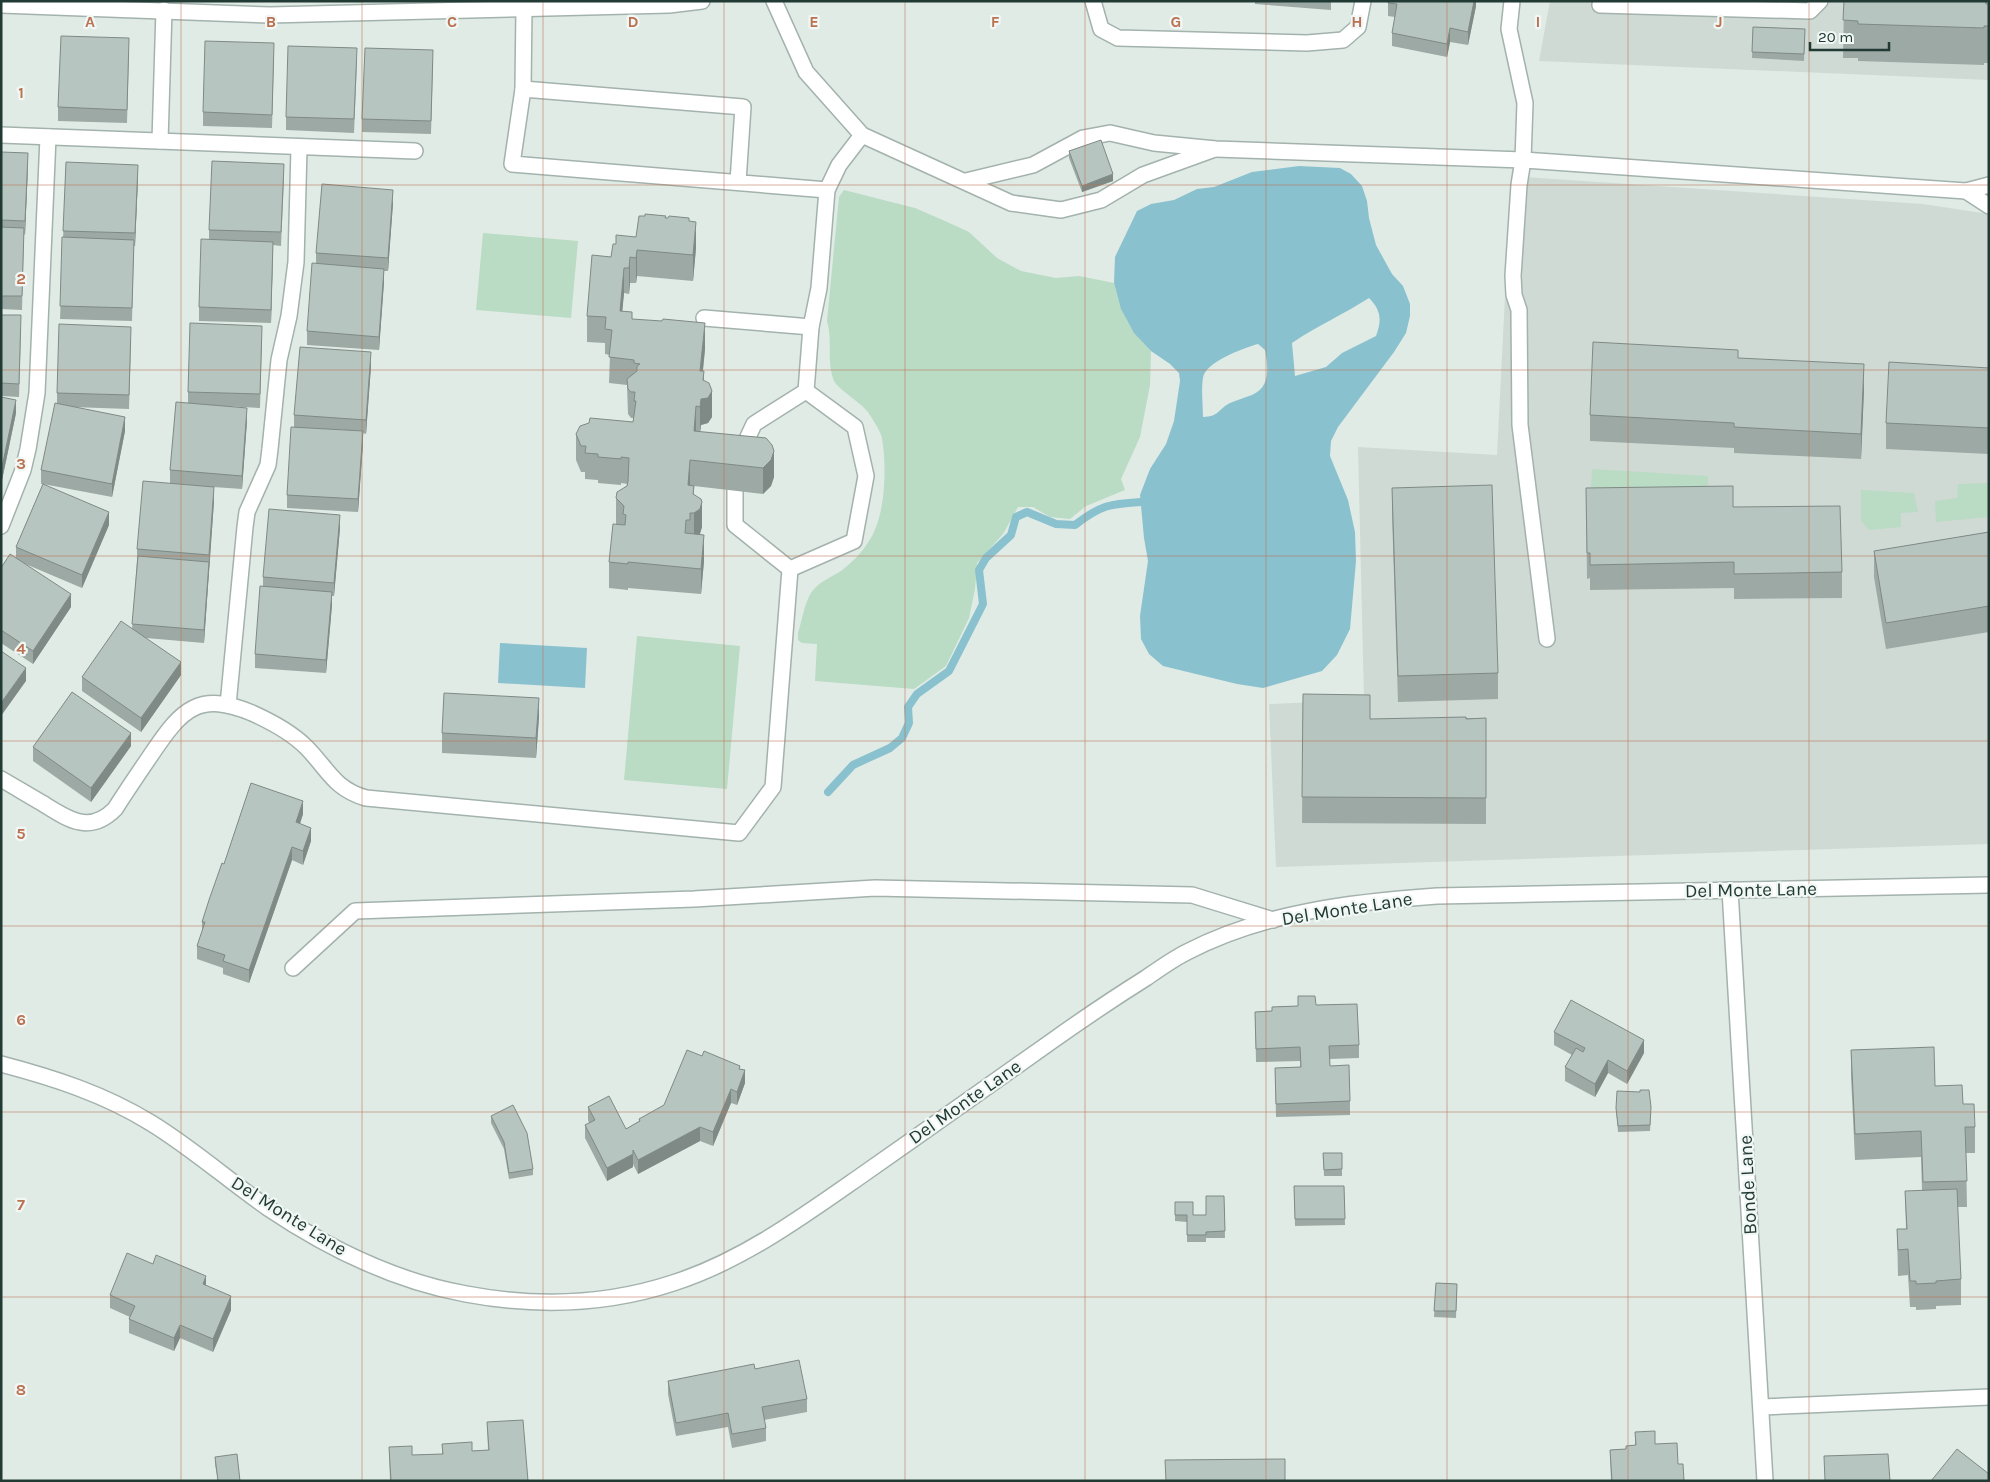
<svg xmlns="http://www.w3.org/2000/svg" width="1990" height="1482" font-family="Karla,sans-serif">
<rect width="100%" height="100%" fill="#e0ebe6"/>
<!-- built -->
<g fill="#cfdad5">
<polygon points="1550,1 1989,1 1989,80 1539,61"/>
<polygon points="1511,176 1923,204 1989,214 1989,844 1276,867 1269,704 1364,700 1358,447 1497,455"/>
</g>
<!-- green -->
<g fill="#badbc4">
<path d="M844,190L915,208L945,221L969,232L997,258L1021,271L1056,278L1079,276L1114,283C1122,315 1128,326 1151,351L1150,385L1140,437L1121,479L1125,490L1086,506L1070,519L1050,517L1033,507H1018L1003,534L977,563L975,589L969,618L946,666L914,689L815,681L817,644L802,643L798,640V633C802,621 804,604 811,593C818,582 830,578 841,571C851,563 860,555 867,544C886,519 887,468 882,438C880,430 872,418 867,411C860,402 838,389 834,381C826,361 833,341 827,321L839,197Z"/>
<polygon points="483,233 578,241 571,318 476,310"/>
<polygon points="1592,469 1708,476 1708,490 1591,489"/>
<polygon points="1989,483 1989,517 1936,522 1935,501 1957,498 1958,484"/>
<polygon points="1861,490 1914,493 1918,512 1901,513 1901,527 1869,530 1861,521"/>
<polygon points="637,636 740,646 727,789 624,780"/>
</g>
<!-- water -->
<g fill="#8ac1ce" fill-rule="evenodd">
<path d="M1299,166L1340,168L1351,174L1362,186L1367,201L1369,218L1376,245L1392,274L1403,286L1410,304V316L1406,333L1394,352L1338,427L1331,441L1330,456L1348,500L1355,532L1356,561L1350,629L1337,655L1322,671L1263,688L1237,684L1163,666L1149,654L1141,639L1140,616L1148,561L1144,538L1140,495L1150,469L1166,444L1174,421L1180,381L1179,373L1170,364L1151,351L1134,333L1121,309L1114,283L1115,257L1137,211L1151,204L1174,200L1197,189L1214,187L1252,172ZM1369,298C1381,310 1382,320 1376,336L1342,353L1326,367L1295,376L1292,343C1317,326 1344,314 1369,298ZM1258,344L1265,350C1268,367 1271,387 1252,395C1244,398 1237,400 1230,403C1217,410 1220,416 1203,417C1203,405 1201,390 1203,378C1205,362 1244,348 1258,344Z"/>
<polygon points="500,643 587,648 585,688 498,683"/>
</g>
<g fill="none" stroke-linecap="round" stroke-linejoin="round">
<!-- stream -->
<path stroke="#8ac1ce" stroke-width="8" d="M828,792L853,765L890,748L902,738L909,723L908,707L917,694L949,671L983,604L979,570L986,558L1011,535L1016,517L1027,512L1056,524L1075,525C1101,505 1109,504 1141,502"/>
<defs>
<g id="minor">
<polyline points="774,1 806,72 862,135 1011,203 1061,210 1101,200 1143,175 1212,150"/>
<polyline points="1093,1 1101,29 1118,38 1307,43 1343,40 1358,27 1363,1"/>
<polyline points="1512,1 1509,29 1525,103 1523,160 1519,185 1513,276 1514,295 1519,310 1520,425 1547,639"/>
<polyline points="1601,1 1600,5 1810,11 1820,1"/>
<polyline points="1,5 270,15 669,5 702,1"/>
<polyline points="523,89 524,8"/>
<polyline points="1,135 415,151"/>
<polyline points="160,141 164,10"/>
<polyline points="966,181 1033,165 1083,138 1110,133 1154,143 1216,149 1523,160 1966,191 1989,185"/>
<polyline points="738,182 743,107 523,89 512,164 827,190"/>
<polyline points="1966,191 1989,206"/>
<polyline points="704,318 811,327"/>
<polyline points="1,526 23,470 28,449 37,393 48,137"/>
<polyline points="790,569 854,541 866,476 855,427 806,391"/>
<polyline points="228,705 245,527 247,512 268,465 270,449 279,360 289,316 296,262 299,148"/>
<path d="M1,779C15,787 28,795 42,803C68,819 89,835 115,809C127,790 140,771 153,752C182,709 199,691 252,713C272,722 291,732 306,747C328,769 334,789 366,798L739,833L773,787L790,569L735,525V465L754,424L806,391L811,327L819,288L827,190L839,165L862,135"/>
<polyline points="1730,890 1765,1481"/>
<polyline points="293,968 355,911 694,899 875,888 1192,895 1273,920"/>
<path d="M1,1064C54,1078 104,1094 151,1123C192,1148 229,1181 268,1208C329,1249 394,1281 466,1294C535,1307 606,1305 673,1283C739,1262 798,1220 855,1180C921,1134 987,1087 1052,1041C1083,1019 1114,998 1146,978C1159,969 1173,959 1187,952C1264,912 1352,902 1437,896L1989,885"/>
<polyline points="1762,1407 1989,1397"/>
</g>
</defs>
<!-- minor casing -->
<use href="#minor" stroke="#a3b2ad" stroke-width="18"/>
<!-- minor -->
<use href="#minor" stroke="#fff" stroke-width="15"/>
</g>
<!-- wall -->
<g fill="#9da9a4">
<polygon points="1255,1 1331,1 1331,10 1255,4"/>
<polygon points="1388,1 1476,1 1476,6 1468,45 1450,42 1447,57 1392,46 1392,33 1395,17 1388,16"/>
<polygon points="1844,1 1987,1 1987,4 1989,4 1989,63 1984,63 1984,65 1858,61 1858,58 1843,58"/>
<polygon points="1753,27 1805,29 1804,61 1752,58"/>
<polygon points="129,52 127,123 58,121 58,107"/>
<polygon points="274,57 272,128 203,126 203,112"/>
<polygon points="357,61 354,133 286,130 286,117"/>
<polygon points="433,63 431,134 362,132 362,119"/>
<polygon points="1069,151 1113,181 1082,192 1069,158"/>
<polygon points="1,152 28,166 25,235 24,234 22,310 1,309"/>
<polygon points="66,162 138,178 135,246 134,246 132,321 60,319"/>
<polygon points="284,178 281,246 273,245 271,323 199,321 199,307 209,239 209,230"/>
<polygon points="393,203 388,271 384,271 384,282 379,350 307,345 307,331 316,264 316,253"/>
<polygon points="666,218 689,221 696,248 693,281 637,276 636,283 630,283 629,294 624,293 622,311 632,319 705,349 703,371 704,380 712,417 708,423 701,425 700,432 766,438 774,477 771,486 763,494 694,486 694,494 702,527 699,535 704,561 701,594 628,588 628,590 609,588 609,562 616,524 616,498 628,484 621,483 621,485 598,483 598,480 585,479 585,472 581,472 576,460 576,434 633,422 634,418 631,418 628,414 627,385 609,383 610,355 605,354 605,343 587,342 587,316 611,257 616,244 636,237"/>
<polygon points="1,315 21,329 19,397 1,396"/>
<polygon points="262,339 260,408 225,406 247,421 242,489 170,484 170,470 188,403 188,392"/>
<polygon points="131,341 129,409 72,407 125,431 112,497 43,484 109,525 82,588 23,563 71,607 33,664 1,643 1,568 16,558 16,547 43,484 41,484 41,470 57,404 57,393"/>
<polygon points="1738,358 1864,390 1861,459 1734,453 1734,448 1590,441 1590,415"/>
<polygon points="371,366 366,434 363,433 363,444 358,512 287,508 287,495 294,427 294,415"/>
<polygon points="1989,368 1989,454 1886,449 1886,423"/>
<polygon points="1,397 16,413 2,480 1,480"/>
<polygon points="1392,488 1498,673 1498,699 1398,702 1392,514"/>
<polygon points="1586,488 1733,507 1842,572 1842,598 1734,599 1734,588 1590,590 1590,578 1587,579"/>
<polygon points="214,501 204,643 146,638 181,675 141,732 82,691 82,677 132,629 137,560 137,549"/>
<polygon points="340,528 334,596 332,596 332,605 326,673 255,668 255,654 263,587 263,577"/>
<polygon points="1989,532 1989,632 1886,649 1874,577 1874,551"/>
<polygon points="1303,694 1370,719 1486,718 1486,824 1302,823"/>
<polygon points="539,717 536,758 442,753 442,733"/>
<polygon points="131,746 91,802 33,761 33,747"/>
<polygon points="303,814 300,824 311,841 303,865 292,860 249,983 223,974 223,968 197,959 197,946 202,931 202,922 224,864"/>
<polygon points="1316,1005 1359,1045 1359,1058 1330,1059 1330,1066 1350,1101 1350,1115 1276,1117 1275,1068 1300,1067 1300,1061 1256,1062 1255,1012 1272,1011 1272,1007"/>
<polygon points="1554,1032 1644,1053 1627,1084 1608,1073 1595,1097 1565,1081 1565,1067 1572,1055 1554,1045"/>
<polygon points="1851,1050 1935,1086 1963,1104 1975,1127 1975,1153 1966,1153 1967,1207 1957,1207 1961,1279 1961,1305 1936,1306 1936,1309 1916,1310 1916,1307 1910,1307 1908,1275 1898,1276 1897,1229 1906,1229 1905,1191 1922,1191 1921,1157 1855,1160 1851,1076"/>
<polygon points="740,1069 745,1083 737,1105 731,1103 713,1146 700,1141 638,1174 633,1164 633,1167 607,1181 585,1138 585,1125 589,1123 588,1120 588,1107 626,1129 639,1121 639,1119"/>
<polygon points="1616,1108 1651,1114 1650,1131 1618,1132"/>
<polygon points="491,1116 533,1169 533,1175 509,1179 504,1149 491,1123"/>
<polygon points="1323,1153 1342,1153 1342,1176 1324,1176"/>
<polygon points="1294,1186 1344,1186 1345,1225 1295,1226"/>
<polygon points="1224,1196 1225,1238 1206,1238 1206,1242 1187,1242 1187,1222 1175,1221 1175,1202 1193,1215 1206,1215"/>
<polygon points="1436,1283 1457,1284 1456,1318 1434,1317"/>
<polygon points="206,1286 231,1310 213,1352 180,1338 174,1351 129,1333 129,1319 130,1317 110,1308 110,1295"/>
<polygon points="755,1369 807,1399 807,1412 764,1420 766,1428 766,1441 732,1448 728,1427 676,1436 668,1394 668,1381"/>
<polygon points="487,1422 528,1481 390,1481 389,1447 412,1455 442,1454 442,1444 472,1451 488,1450"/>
<polygon points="1635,1432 1655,1444 1678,1464 1684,1481 1611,1481 1610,1450 1626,1449 1635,1445"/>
<polygon points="215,1457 240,1481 218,1481 215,1464"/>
</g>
<!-- shaded-wall -->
<g fill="#7f8a86">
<polygon points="1474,1 1476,1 1476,6 1468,45 1468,32"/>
<polygon points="1450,28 1450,42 1447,57 1447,44"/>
<polygon points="28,153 28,166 25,235 25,221"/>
<polygon points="138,165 138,178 135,246 135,233"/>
<polygon points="1113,174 1113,181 1082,192 1082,186"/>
<polygon points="393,190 393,203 388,271 388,258"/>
<polygon points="696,222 696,248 693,281 693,255"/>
<polygon points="273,242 273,255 271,323 271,310"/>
<polygon points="637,250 637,276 636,283 636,258"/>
<polygon points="630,257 630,283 629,294 629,268"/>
<polygon points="624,268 624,293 620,337 620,311"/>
<polygon points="384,269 384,282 379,350 379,337"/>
<polygon points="705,323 705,349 700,397 700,371"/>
<polygon points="371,352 371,366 366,434 366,420"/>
<polygon points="1864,364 1864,390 1861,459 1861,434"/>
<polygon points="704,371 703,399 712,391 712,417 708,423 701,425 700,433 700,407"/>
<polygon points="16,400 16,413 2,480 2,467"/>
<polygon points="696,406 696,432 694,431"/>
<polygon points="247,408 247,421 242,489 242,476"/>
<polygon points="125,417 125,431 112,497 112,484"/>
<polygon points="363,431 363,444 358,512 358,499"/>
<polygon points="774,451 774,477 771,486 763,494 763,468"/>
<polygon points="690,460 690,486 688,485"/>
<polygon points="214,487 214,501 204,643 204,630"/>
<polygon points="702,502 702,527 700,534 694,539 694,513"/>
<polygon points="109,512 109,525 82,588 82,575"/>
<polygon points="340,515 340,528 334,596 334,583"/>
<polygon points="704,535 704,561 701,594 701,569"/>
<polygon points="332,592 332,605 326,673 326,660"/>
<polygon points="71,594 71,607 33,664 33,651"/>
<polygon points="181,662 181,675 141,732 141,718"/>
<polygon points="26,668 26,681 1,716 1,703"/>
<polygon points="539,698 539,717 536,758 536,738"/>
<polygon points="131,733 131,746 91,802 91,788"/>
<polygon points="303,801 303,814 296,835 296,822"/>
<polygon points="311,828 311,841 303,865 303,851"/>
<polygon points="292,847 292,860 249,983 249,970"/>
<polygon points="1644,1040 1644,1053 1627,1084 1627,1071"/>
<polygon points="1608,1060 1608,1073 1595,1097 1595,1084"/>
<polygon points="745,1070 745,1083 737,1105 737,1092"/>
<polygon points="731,1089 731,1103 713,1146 713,1132"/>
<polygon points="700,1127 700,1141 638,1174 638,1160"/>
<polygon points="633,1154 633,1167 607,1181 607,1168"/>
<polygon points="206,1276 206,1290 203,1284"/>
<polygon points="231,1296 231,1310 213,1352 213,1339"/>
<polygon points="180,1325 180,1338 174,1351 174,1338"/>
</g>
<!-- building -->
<g fill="#b6c5bf" stroke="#7f8a86">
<polygon points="1388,1 1474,1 1468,32 1450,28 1447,44 1392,33 1397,4 1388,3"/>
<polygon points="1844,1 1985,1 1986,4 1989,4 1989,26 1984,26 1984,28 1858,24 1858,21 1843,20"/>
<polygon points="1753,27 1805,29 1804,54 1752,52"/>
<polygon points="61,36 129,38 127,110 58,107"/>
<polygon points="205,41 274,43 272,115 203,112"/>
<polygon points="288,46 357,48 354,119 286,117"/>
<polygon points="365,48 433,50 431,121 362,119"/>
<polygon points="1101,140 1113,174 1082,186 1069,151"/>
<polygon points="1,152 28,153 25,221 1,220"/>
<polygon points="212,161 284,164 281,232 209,230"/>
<polygon points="66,162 138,165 135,233 63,231"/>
<polygon points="322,184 393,190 388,258 316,253"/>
<polygon points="645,214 666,216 665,218 668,218 669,216 689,218 689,221 696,222 693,255 637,250 636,258 630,257 629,268 624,268 620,311 632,312 632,319 662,321 663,319 705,323 700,371 704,371 703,380 709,383 712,391 708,398 701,399 700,407 696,406 694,431 766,438 772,445 774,451 771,460 763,468 690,460 688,485 694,486 693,494 701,499 702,502 700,509 694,513 690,513 690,520 686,520 685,533 704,535 701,569 628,562 628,564 609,562 613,524 625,525 626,515 623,514 624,506 616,498 617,492 627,486 628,481 629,458 621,457 621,459 598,457 598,454 585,453 586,446 581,446 576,434 580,426 589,423 590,418 633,422 636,401 634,401 635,392 631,392 628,389 627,379 637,371 637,366 640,364 634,363 634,360 609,357 612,330 605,329 606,317 587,316 592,255 611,257 613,244 616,244 616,235 636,237 639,216 645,216"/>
<polygon points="1,227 24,228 22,296 1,296"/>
<polygon points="62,237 134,240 132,308 60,306"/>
<polygon points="201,239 273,242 271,310 199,307"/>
<polygon points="312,263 384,269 379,337 307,331"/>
<polygon points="1,315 21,315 19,384 1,383"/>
<polygon points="190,323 262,326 260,394 188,392"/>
<polygon points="59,324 131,327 129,395 57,393"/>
<polygon points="1593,342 1738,350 1738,358 1864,364 1861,434 1734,427 1734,423 1590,415"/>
<polygon points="300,347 371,352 366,420 294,415"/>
<polygon points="1889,362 1989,368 1989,428 1886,423"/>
<polygon points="1,397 16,400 2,467 1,466"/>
<polygon points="176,402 247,408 242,476 170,470"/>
<polygon points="55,403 125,417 112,484 41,470"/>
<polygon points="291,427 363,431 358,499 287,495"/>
<polygon points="143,481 214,487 209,555 137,549"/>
<polygon points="43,484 109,512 82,575 16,547"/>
<polygon points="1492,485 1498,673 1398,676 1392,488"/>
<polygon points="1733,486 1733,507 1840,506 1842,572 1734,574 1734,562 1590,565 1590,553 1587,553 1586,488"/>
<polygon points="269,509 340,515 334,583 263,577"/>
<polygon points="1989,532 1989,606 1886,623 1874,551"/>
<polygon points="10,554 71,594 33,651 1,630 1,568"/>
<polygon points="138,556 209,562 204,630 132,624"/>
<polygon points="260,586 332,592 326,660 255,654"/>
<polygon points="121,621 181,662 141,718 82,677"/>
<polygon points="1,651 26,668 1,703"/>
<polygon points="72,692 131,733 91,788 33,747"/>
<polygon points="444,693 539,698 536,738 442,733"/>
<polygon points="1303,694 1370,695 1370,719 1466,717 1466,719 1486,718 1486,798 1302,797"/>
<polygon points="251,783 303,801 296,822 311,828 303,851 292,847 249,970 223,961 225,955 197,946 205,922 202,922 209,900 222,863 224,864"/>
<polygon points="1298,996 1315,996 1316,1005 1357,1004 1359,1045 1329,1046 1330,1066 1349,1065 1350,1101 1276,1104 1275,1068 1301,1067 1300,1047 1256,1049 1255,1012 1272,1011 1272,1007 1298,1006"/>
<polygon points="1571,1000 1644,1040 1627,1071 1608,1060 1595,1084 1565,1067 1576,1048 1583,1052 1585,1048 1554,1032"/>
<polygon points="1934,1047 1935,1086 1962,1085 1963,1104 1974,1104 1975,1127 1965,1127 1967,1181 1923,1182 1921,1131 1855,1134 1851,1050"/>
<polygon points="687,1050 702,1056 704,1051 740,1066 739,1069 745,1070 737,1092 731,1089 713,1132 700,1127 638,1160 633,1150 633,1154 607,1168 585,1125 595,1120 588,1107 609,1096 626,1129 640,1121 639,1119 664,1105"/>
<polygon points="1640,1090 1649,1090 1651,1107 1650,1125 1618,1126 1616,1108 1617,1091 1640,1092"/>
<polygon points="513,1105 527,1133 533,1169 509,1173 504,1142 491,1116"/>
<polygon points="1323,1153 1342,1153 1342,1169 1324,1170"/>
<polygon points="1294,1186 1344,1186 1345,1219 1295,1219"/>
<polygon points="1957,1189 1961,1279 1936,1281 1936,1283 1916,1284 1916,1281 1910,1281 1908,1249 1898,1250 1897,1229 1907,1229 1905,1191"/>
<polygon points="1206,1196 1224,1196 1225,1231 1206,1232 1206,1235 1187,1235 1187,1215 1175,1215 1175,1202 1193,1202 1193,1215 1206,1215"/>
<polygon points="127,1253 153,1264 156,1255 206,1276 203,1284 231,1296 213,1339 180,1325 174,1338 129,1319 135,1306 110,1295"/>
<polygon points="1436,1283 1457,1284 1456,1311 1434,1311"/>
<polygon points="799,1360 807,1399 762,1407 766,1428 732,1434 728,1413 676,1423 668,1381 754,1364 755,1369"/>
<polygon points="523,1420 528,1481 391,1481 389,1447 412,1446 412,1455 443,1454 442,1444 472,1442 472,1451 489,1450 487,1422"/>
<polygon points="1655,1431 1655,1444 1677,1443 1678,1464 1683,1464 1684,1481 1612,1481 1610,1450 1626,1449 1626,1446 1636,1445 1635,1432"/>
<polygon points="1957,1449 1989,1474 1989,1481 1931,1481"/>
<polygon points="237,1454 240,1481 218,1481 215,1457"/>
<polygon points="1888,1454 1890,1481 1825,1481 1824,1456"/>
<polygon points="1285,1459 1285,1481 1166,1481 1165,1460"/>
</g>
<!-- grid -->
<path fill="none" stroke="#ba7253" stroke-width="1" stroke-opacity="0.55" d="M181,1V1481M362,1V1481M543,1V1481M724,1V1481M905,1V1481M1085,1V1481M1266,1V1481M1447,1V1481M1628,1V1481M1809,1V1481M1,185H1989M1,370H1989M1,556H1989M1,741H1989M1,926H1989M1,1112H1989M1,1297H1989"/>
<g text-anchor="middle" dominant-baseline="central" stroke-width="4.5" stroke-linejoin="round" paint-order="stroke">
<!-- street labels -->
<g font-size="19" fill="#223a34" stroke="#f1f7f4">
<text transform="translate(1751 890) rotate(-1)">Del Monte Lane</text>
<text transform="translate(1347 909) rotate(-9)">Del Monte Lane</text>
<text transform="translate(965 1102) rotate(-35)">Del Monte Lane</text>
<text transform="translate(1748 1185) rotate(-93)">Bonde Lane</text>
<text transform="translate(289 1216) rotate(32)">Del Monte Lane</text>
</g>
</g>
<g font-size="16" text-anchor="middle" font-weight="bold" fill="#ba7253" stroke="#f1f7f4" stroke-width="4.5" stroke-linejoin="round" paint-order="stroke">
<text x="90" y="27">A</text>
<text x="271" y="27">B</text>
<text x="452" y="27">C</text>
<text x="633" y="27">D</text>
<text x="814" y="27">E</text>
<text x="995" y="27">F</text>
<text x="1176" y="27">G</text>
<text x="1357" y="27">H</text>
<text x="1538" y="27">I</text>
<text x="1719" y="27">J</text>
<text x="21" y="98">1</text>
<text x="21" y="284">2</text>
<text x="21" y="469">3</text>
<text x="21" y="654">4</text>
<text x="21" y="839">5</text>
<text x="21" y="1025">6</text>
<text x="21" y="1210">7</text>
<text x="21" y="1395">8</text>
</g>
<!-- border -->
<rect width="1990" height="1482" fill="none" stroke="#223a34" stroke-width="5"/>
<!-- scale -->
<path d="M1810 42v8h79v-8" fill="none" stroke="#223a34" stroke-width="2.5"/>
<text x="1818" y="42" font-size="15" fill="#223a34" stroke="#f1f7f4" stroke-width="4" paint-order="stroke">20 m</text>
</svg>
